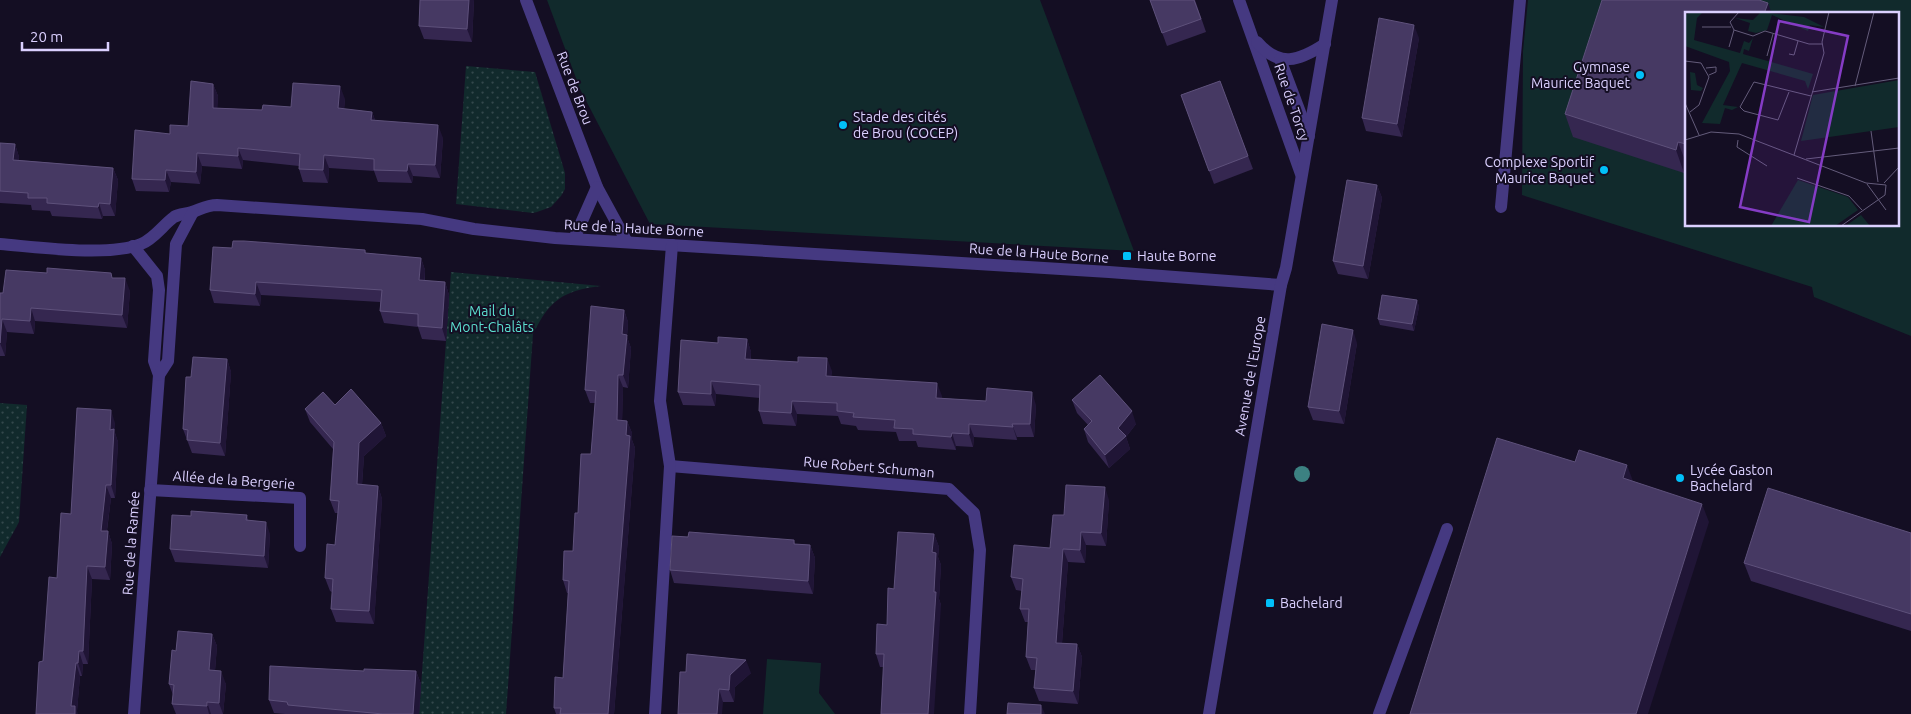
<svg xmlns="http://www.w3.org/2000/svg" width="1911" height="714" font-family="Ubuntu,sans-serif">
<defs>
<pattern id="park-dots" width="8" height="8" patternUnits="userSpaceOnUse" patternTransform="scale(1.25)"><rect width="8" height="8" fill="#112a2c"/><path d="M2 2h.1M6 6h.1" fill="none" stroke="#33484c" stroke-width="1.8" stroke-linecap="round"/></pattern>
</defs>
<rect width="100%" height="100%" fill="#140e23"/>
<!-- green -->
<g fill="#112a2c" fill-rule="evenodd">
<polygon points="547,0 1040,0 1134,251 650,224 580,89"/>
<path d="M1528,0H1911V336L1814,297L1812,287L1522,195L1523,51ZM1686,14H1897V225H1686Z"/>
<polygon points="767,659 821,663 819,693 835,714 763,714"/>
</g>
<!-- park -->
<g fill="url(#park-dots)">
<polygon points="466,66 535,72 565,173 565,189 561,196 551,207 537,212 533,213 456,204"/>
<path d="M451,272L601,286C562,291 550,300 533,334L506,714H419Z"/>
<polygon points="0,403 27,405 19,522 0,557"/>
</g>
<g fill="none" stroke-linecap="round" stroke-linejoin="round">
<!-- minor -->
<g stroke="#453981" stroke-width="12">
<polyline points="526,0 597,187 627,242"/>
<polyline points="1239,0 1301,174"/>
<path d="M1257,42C1279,68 1299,61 1325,44"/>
<polyline points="1280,59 1309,136"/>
<polyline points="1501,207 1520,0"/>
<polyline points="574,239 597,187"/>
<path d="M0,244C37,247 108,257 141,244C154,239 163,225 174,217C179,214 186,214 192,212C201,209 207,205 217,205L422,219L474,229L555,238L1109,272L1281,285"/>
<polyline points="133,246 157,276 159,290 154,361 159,375 134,714"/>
<polyline points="159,375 168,361 176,244 193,212"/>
<polyline points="670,466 949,489 974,513 980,550 970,714"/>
<polyline points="150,490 300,498 300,546"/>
<polyline points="655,714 670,466 660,401 672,245"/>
<polyline points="1209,714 1281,285 1286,268 1332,0"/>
<polyline points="1379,714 1447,529"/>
</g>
</g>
<!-- trees -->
<circle fill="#3c8182" cx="1302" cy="474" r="8"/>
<!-- wall -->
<g fill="#352750">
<polygon points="474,0 472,42 424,39 419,26"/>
<polygon points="1150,0 1195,0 1206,32 1167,46"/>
<polygon points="1686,14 1686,166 1684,173 1573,137 1565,114"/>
<polygon points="1419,38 1402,137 1366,131 1362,118"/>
<polygon points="1220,81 1253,169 1214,184 1181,95"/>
<polygon points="213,84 218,96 217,108 262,110 291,107 345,99 344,109 372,112 375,120 443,138 440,178 413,176 412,183 378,182 374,171 329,168 328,183 303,182 299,169 299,166 243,160 242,169 202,166 200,184 171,182 169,192 136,191 132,179 188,126"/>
<polygon points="0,143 15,144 19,157 19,160 113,168 118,180 115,216 103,216 102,219 52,216 50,211 32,210 31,205 0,203"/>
<polygon points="1377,185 1382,198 1368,279 1338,274 1333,261"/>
<polygon points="232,248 365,250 366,253 421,258 425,270 425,281 445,282 449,295 446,341 422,339 418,327 384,323 380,311 380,302 261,295 260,306 214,303 210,290"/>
<polygon points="113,278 130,291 127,328 35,321 34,334 7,332 5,356 0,356 0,293"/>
<polygon points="1417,300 1419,307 1414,331 1380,325 1378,319"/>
<polygon points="624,310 628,322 627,337 631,348 628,388 623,387 622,420 627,421 632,433 632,440 635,448 614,714 556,714 554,708 563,678 568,593 567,593 563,580 573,551 578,513 591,454 595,403 590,403 585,390"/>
<polygon points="747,339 751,352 751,360 832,371 831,376 942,396 942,398 1036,405 1034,437 1017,437 1017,440 974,437 973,447 956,446 956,450 918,447 916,441 899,441 896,432 858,430 856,426 841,424 838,416 797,414 796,426 763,424 759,411 760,398 716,394 715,406 683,405 678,392 718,343"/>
<polygon points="1357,343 1344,424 1313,420 1308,407"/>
<polygon points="227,359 231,372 225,456 192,453 183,429 191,377"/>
<polygon points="1072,400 1136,424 1126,437 1130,449 1109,468 1088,442 1084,429 1088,425 1077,413"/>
<polygon points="335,405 381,423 386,436 364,456 362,485 378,486 382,499 374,624 336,622 331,609 332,592 330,591 325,578 335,545 338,513 335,513 330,500 333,449 310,422 305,409"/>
<polygon points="115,423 115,433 118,442 115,498 111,498 107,531 108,531 112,544 110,580 92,579 88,664 83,664 82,676 80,676 77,711 43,661 57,578 71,514"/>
<polygon points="1109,500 1106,546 1086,545 1085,563 1068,562 1062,643 1077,644 1082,657 1078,704 1039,701 1034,688 1036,670 1031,670 1026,657 1028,622 1025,622 1020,609 1022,591 1016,590 1011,577 1050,548 1064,515"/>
<polygon points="247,515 248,520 270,534 268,568 175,562 170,549 191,516"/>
<polygon points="1911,533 1911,631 1751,581 1744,563"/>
<polygon points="934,534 939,547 938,557 941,565 939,599 941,605 883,667 880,667 876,654 887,625 894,589"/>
<polygon points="794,540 795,544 810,545 815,558 813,594 674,583 670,570"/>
<polygon points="212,634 217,646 215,671 226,684 223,714 176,714 172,704 173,695 169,684 176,651"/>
<polygon points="364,671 416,671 421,684 419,714 285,714 274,713 269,700"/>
<polygon points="680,672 751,673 735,687 734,702 723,702"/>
</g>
<!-- shaded-wall -->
<g fill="#201536">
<polygon points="469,0 474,0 472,42 467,29"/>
<polygon points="1768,3 1772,14 1764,14"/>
<polygon points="1414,25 1419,38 1402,137 1397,124"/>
<polygon points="213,84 218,96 217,120 213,108"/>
<polygon points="340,86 345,99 343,120 338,108"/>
<polygon points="372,112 377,125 371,120"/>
<polygon points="438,125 443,138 440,178 435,165"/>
<polygon points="1678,142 1686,163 1684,173 1676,150"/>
<polygon points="15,144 19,157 18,173 13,160"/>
<polygon points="238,148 243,160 242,169 238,156"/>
<polygon points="197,153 202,166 200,184 196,172"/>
<polygon points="324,155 329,168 328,183 323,170"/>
<polygon points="408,164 413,176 412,183 407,171"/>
<polygon points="113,168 118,180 115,216 110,204"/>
<polygon points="166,170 171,182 169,192 165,180"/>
<polygon points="1377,185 1382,198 1368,279 1363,266"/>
<polygon points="99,203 103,216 102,219 98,207"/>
<polygon points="421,258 425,270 424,293 419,280"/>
<polygon points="125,278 130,291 127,328 122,315"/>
<polygon points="256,282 261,295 260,306 255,294"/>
<polygon points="445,282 449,295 446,341 442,328"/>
<polygon points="1417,300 1419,307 1414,331 1412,324"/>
<polygon points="31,308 35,321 34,334 30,321"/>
<polygon points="624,310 628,322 627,337 631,348 628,388 623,375 622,334"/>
<polygon points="2,319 7,332 5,356 0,343"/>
<polygon points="1353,330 1357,343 1344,424 1339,411"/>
<polygon points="747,339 751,352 750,372 745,359"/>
<polygon points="827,358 832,371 830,389 826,376"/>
<polygon points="227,359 231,372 225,456 220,443"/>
<polygon points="618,375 623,387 622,432 617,420"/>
<polygon points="711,381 716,394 715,406 711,394"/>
<polygon points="937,383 942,396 941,410 936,398"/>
<polygon points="1032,392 1036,405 1034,437 1030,424"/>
<polygon points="792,401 797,414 796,426 791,413"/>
<polygon points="111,410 115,423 115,433 118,442 115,498 111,485 110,430"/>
<polygon points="1132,411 1136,424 1126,437 1130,449 1109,468 1105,455 1118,428"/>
<polygon points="627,421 632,433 632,440 635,448 614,714 608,714"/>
<polygon points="381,423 386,436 364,456 361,497 357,484 359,443"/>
<polygon points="969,424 974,437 973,447 969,434"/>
<polygon points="1012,424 1017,437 1017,440 1013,427"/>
<polygon points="952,433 956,446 956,450 951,437"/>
<polygon points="1627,465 1634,484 1623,478"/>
<polygon points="106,485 111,498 105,544 101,531"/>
<polygon points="378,486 382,499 374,624 369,611"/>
<polygon points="1105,487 1109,500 1106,546 1101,533"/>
<polygon points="1702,504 1709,522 1648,714 1636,714"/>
<polygon points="266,522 270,534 268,568 264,556"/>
<polygon points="108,531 112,544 110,580 105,567"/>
<polygon points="1081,532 1086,545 1085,563 1080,550"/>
<polygon points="934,534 939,547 938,557 941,565 939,599 941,605 934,714 928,714 932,552"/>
<polygon points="810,545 815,558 813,594 808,581"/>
<polygon points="1063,549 1068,562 1061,656 1056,643"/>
<polygon points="87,566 92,579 88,664 83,651"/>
<polygon points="212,634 217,646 214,682 209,670"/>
<polygon points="1077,644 1082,657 1078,704 1073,691"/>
<polygon points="79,651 83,664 82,676 78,663"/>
<polygon points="746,660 751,673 735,687 734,702 729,690 730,675"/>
<polygon points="76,663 80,676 77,711 78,714 74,714 71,706"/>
<polygon points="221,671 226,684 223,714 219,703"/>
<polygon points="416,671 421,684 419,714 413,714"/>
<polygon points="719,689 723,702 722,714 717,714"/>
<polygon points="207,702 211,714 209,714 207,706"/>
<polygon points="1041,705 1045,714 1041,714"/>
</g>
<!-- building -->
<g fill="#463963" stroke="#5e517b">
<polygon points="420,0 469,0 467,29 419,26"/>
<polygon points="1150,0 1194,0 1201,19 1162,33"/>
<polygon points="1602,0 1759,0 1768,3 1764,14 1686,14 1686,144 1678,142 1676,150 1565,114"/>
<polygon points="1379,18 1414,25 1397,124 1362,118"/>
<polygon points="191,81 213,84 213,108 262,110 263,105 291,107 293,83 340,86 338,108 372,112 371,120 438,125 435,165 408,164 407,171 374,170 374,159 324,155 323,170 299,169 300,154 238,148 238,156 197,153 196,172 166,170 165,180 132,179 135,130 170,134 170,125 188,126"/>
<polygon points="1220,81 1248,156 1209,171 1181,95"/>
<polygon points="0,143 15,144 13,160 113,168 110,204 99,203 98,207 47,203 47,198 28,198 28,193 0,191"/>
<polygon points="1347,180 1377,185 1363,266 1333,261"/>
<polygon points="233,241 244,241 365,250 365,253 421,258 419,280 445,282 442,328 418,326 418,314 380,311 382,290 256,282 255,294 210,290 213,247 232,248"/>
<polygon points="47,268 111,273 112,278 125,278 122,315 31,308 30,321 2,319 0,343 0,293 3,293 6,270 47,273"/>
<polygon points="1382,295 1417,300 1412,324 1378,319"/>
<polygon points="591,306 624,310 622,334 627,335 623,375 618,375 617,420 627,421 626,435 630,436 608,714 560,714 561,708 554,708 555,677 563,678 569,581 563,580 564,551 573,551 575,513 578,513 581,454 591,454 596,391 585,390"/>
<polygon points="1322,324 1353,330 1339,411 1308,407"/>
<polygon points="718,337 747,339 745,359 798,362 798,357 827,358 826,376 937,383 936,398 986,401 987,388 1032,392 1030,424 1012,424 1013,427 969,424 969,434 952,433 951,437 913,434 913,429 894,428 895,420 853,417 854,413 837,411 837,403 792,401 791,413 759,411 760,385 711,381 711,394 678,392 681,340 718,343"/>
<polygon points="193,357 227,359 220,443 187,440 188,430 183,429 186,377 191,377"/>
<polygon points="1100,375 1132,411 1118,428 1126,436 1105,455 1084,429 1092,421 1072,400"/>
<polygon points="351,389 381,423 359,443 357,484 378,486 369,611 331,609 333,579 325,578 327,544 335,545 339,501 330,500 334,442 305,409 323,392 335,405"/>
<polygon points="77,408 111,410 110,430 114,429 111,485 106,485 101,531 108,531 105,567 87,566 83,651 79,651 78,663 76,663 71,706 75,706 75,714 36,714 39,662 43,661 49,577 57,578 61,513 71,514"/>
<polygon points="1497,438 1575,462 1579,450 1627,465 1623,478 1702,504 1636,714 1410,714"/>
<polygon points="1066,485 1105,487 1101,533 1081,532 1080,550 1063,549 1056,643 1077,644 1073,691 1034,688 1037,658 1026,657 1029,609 1020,609 1023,579 1011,577 1014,545 1050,548 1053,515 1064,515"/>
<polygon points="1768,488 1911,533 1911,614 1744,563"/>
<polygon points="191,511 247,515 246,520 266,522 264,556 170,549 172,515 191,516"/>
<polygon points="689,532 794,540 794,544 810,545 808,581 670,570 672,536 688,537"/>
<polygon points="898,532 934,534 932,552 936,553 934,592 936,592 928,714 881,714 884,654 876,654 877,624 887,625 888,588 894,589"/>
<polygon points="178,631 212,634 209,670 221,671 219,703 207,702 207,706 172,704 174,685 169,684 172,650 176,651"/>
<polygon points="687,654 746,660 730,675 729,690 719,689 717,714 678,714 680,672 686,672"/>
<polygon points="270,666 364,671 364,669 416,671 413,714 383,714 288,705 287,702 269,700"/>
<polygon points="1008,703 1041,705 1041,714 1007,714"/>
</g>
<!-- markers -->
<g fill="#01c0f9" stroke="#140e23" stroke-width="2">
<circle cx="1640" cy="75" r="5"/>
<circle cx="843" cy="125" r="5"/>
<circle cx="1604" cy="170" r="5"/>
<rect x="1122" y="251" width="10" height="10" rx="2.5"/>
<circle cx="1680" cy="478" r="5"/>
<rect x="1265" y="598" width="10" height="10" rx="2.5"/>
</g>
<g text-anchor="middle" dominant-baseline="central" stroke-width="4" stroke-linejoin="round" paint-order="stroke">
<!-- poi labels -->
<g font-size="14" fill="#dbd0ff" stroke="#140e23" text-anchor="start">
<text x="1630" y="67" text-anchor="end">Gymnase<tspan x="1630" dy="16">Maurice Baquet</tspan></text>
<text x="853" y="117">Stade des cités<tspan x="853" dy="16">de Brou (COCEP)</tspan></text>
<text x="1594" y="162" text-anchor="end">Complexe Sportif<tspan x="1594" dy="16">Maurice Baquet</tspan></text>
<text x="1137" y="256">Haute Borne</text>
<text x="1690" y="470">Lycée Gaston<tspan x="1690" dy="16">Bachelard</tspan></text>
<text x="1280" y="603">Bachelard</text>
</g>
<!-- street labels -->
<g font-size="14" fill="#dbd0ff" stroke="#140e23">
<text transform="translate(575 88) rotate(69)">Rue de Brou</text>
<text transform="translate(1292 102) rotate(71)">Rue de Torcy</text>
<text transform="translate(634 228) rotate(3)">Rue de la Haute Borne</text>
<text transform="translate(1039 253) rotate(4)">Rue de la Haute Borne</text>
<text transform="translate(1250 376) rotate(-80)">Avenue de l'Europe</text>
<text transform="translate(869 467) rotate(5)">Rue Robert Schuman</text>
<text transform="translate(234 480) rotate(4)">Allée de la Bergerie</text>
<text transform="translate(131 543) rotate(-86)">Rue de la Ramée</text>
</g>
<!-- park labels -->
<g font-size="14" fill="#5cdfcf" stroke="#140e23">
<text x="492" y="311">Mail du<tspan x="492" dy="16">Mont-Chalâts</tspan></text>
</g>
</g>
<!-- overview -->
<g transform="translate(1685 12)">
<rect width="214" height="214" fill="#140e23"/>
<path d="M5,60L10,61L12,73L18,76L16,79L6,78ZM214,68V115L116,129L128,83ZM113,168L163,185L173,198L150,214H86ZM176,203L185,214H161L162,213Z" fill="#112a2c"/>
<path d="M6,0H18L12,6L9,28L55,41L59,29L64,31L68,26L64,39L59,37L58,42L128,62L123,77L120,69L57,51L38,93L53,95L47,98L40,96L35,112L17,111L45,59L44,50L0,34V3ZM76,0L119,5L139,15L125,13L123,19L87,3L82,18L71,21L63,19L65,11L50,6L68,8Z" fill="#112a2c"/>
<path fill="none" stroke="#645c7b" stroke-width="1" d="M54,0L45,10L49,18L68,24L80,19L124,32H137M17,15H46M44,35L49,18M104,42L109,43L113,29M82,44L88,22M0,49L16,51L24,65L14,93L5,100M21,56L31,55V60L24,63M170,74L189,0M104,80L93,108L59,99L55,95L69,70L126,84M127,80L214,66M0,91L14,123M186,119L193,170M0,128L26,120L54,122L181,171L201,173L200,183L156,214M53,128L52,135L82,154M109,143L139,41L137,30L144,0M121,147L214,136M112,166L164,184L177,198M199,171L214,155M182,172L201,198"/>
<path fill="#853cc5" fill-opacity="0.15" stroke="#853cc5" stroke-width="2.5" d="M94,9L163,24L124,210L55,195Z"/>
<rect width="214" height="214" fill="none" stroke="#dbd0ff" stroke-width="2.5"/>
</g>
<!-- scale -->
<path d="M22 42v8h86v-8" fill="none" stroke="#dbd0ff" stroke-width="2.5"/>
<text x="30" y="42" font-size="15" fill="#dbd0ff" stroke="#140e23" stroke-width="4" paint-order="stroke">20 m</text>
</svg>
